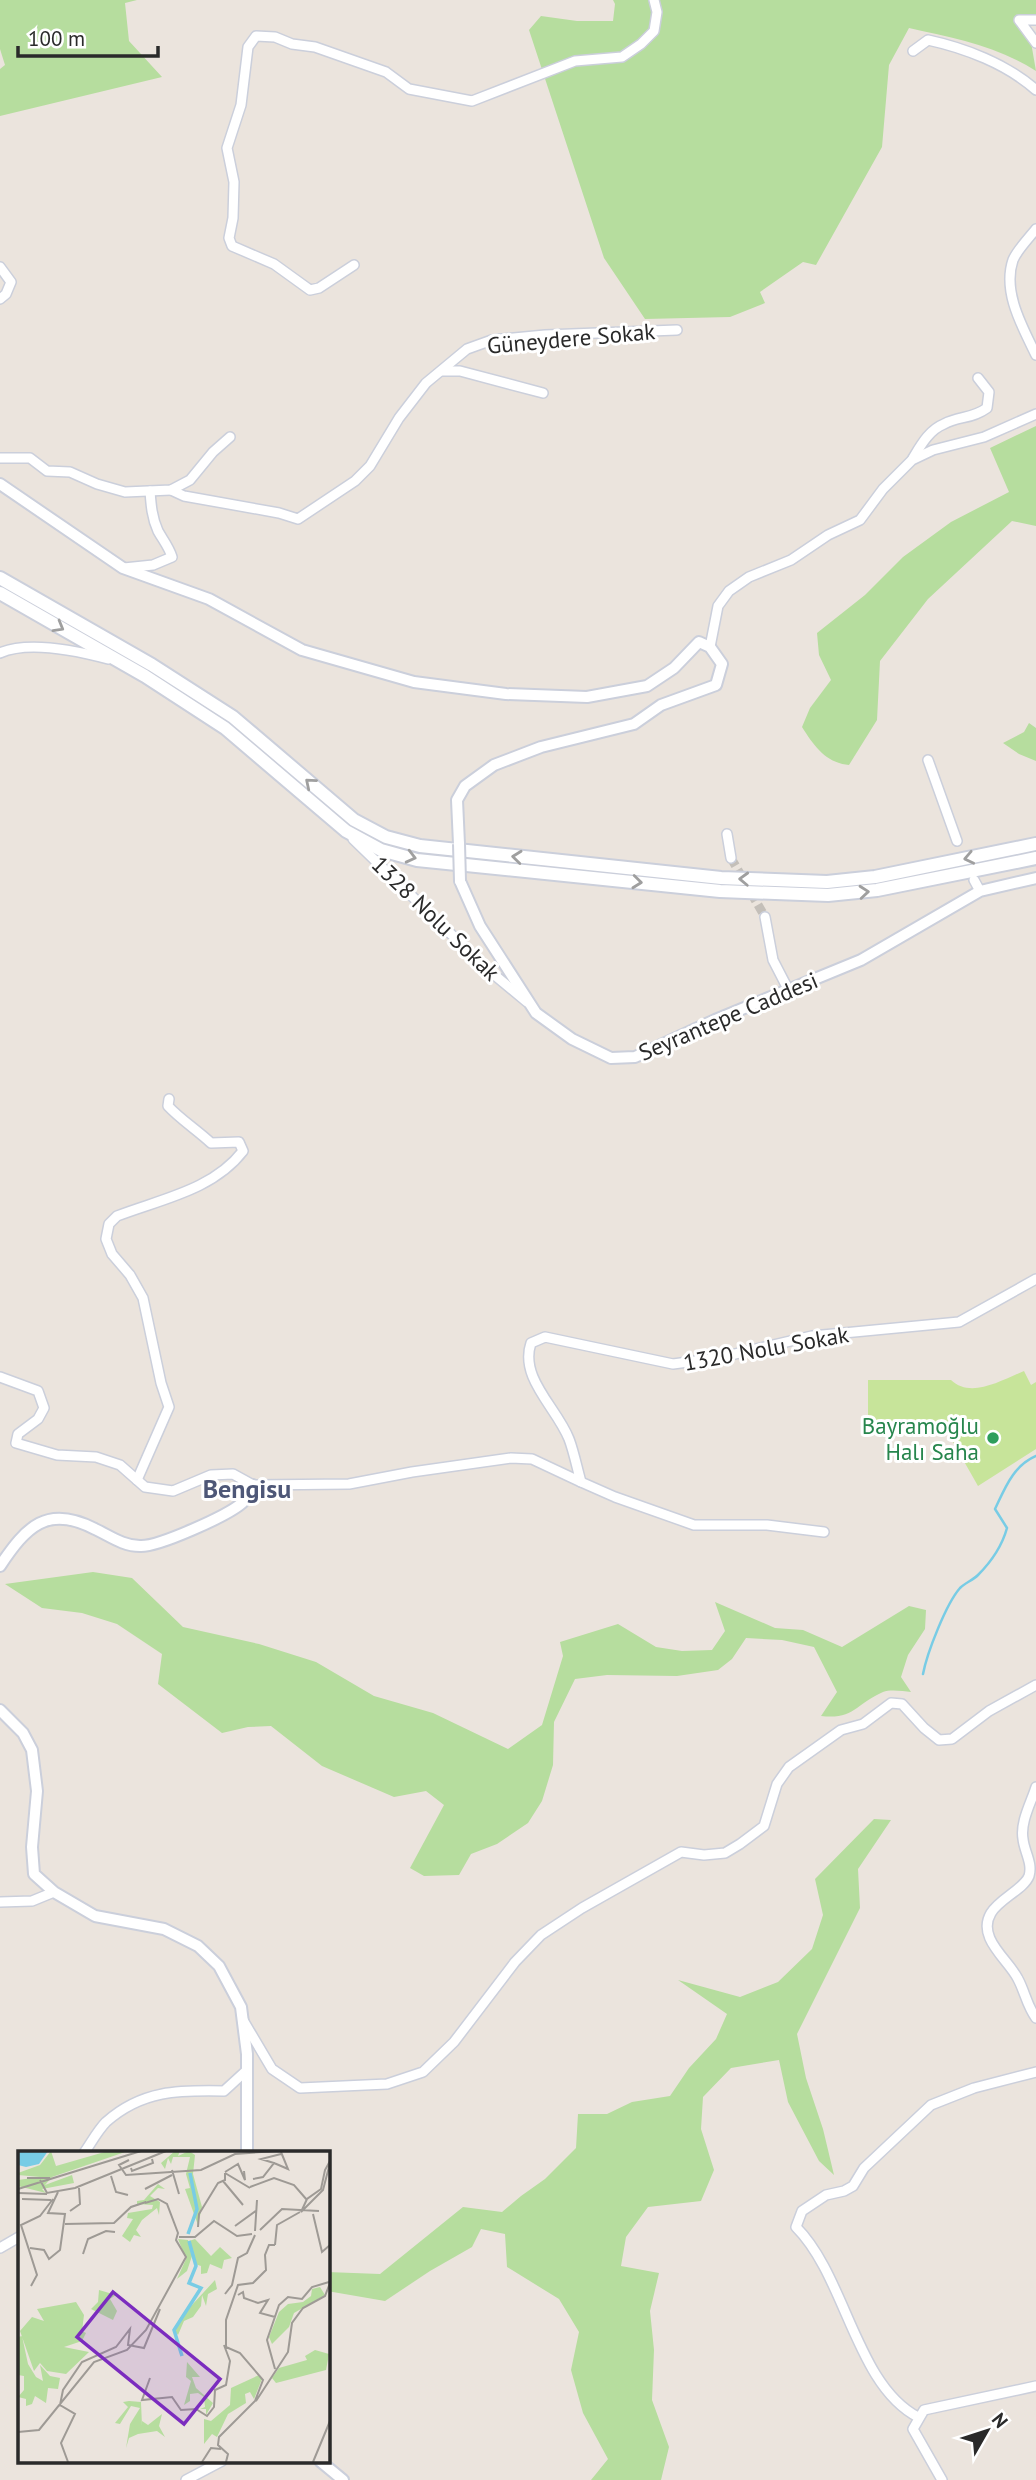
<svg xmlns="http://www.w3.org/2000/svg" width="1036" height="2480" font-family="'PT Sans',sans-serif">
<rect width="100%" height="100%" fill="#ebe4dd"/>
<!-- green -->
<g fill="#b6dd9e">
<polygon points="0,0 137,0 125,3 129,41 162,77 0,116 0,69 5,65 0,49"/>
<path d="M613,0H1036V17H1031L1028,25L1036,71C997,46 954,38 909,28L889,65L882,147L816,265L803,262L760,292L765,303L730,317L645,319L604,258L529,30L541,16L577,21H613L615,4Z"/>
<path d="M1036,426V526L1012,521L928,599L880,661L877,720L849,765C826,763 814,746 802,727L810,708L831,680L819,655L817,633L865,595L903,557L951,522L1009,492L990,448Z"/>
<polygon points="1029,723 1036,728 1036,761 1019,754 1003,743 1024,732"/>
<path d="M93,1572L132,1578L183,1627L259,1644L316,1662L374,1696L433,1713L508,1749L542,1725L563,1656L560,1642L618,1624L656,1647L682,1651L712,1650L725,1631L715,1602L775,1628L803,1630L842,1647L909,1606L926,1610L925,1629L908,1655L901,1677L911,1692C903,1691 890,1689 883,1692C857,1703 854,1720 821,1716L837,1692L814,1647L782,1640L746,1638L732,1659L718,1670L677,1676L607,1675L575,1679L554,1722L553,1765L542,1801L528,1823L497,1844L471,1854L459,1875L424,1876L410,1868L444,1805L426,1791L394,1797L322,1766L271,1726L248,1727L222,1733L158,1684L162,1654L117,1624L82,1613L42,1608L5,1584Z"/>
<polygon points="874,1819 891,1820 858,1869 860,1908 797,2034 806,2078 823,2129 834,2175 819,2161 788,2102 779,2060 731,2068 703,2097 701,2129 714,2170 701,2201 648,2207 626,2237 621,2266 659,2273 650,2311 654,2350 652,2400 669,2447 661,2480 591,2480 608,2459 583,2413 571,2370 579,2332 559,2299 507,2267 505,2234 481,2229 472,2247 430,2271 385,2301 327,2291 327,2272 380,2274 463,2207 502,2212 521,2196 545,2179 576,2148 578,2114 607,2114 632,2102 670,2096 689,2068 716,2039 727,2014 678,1980 740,1997 778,1982 812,1949 823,1915 815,1879"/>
</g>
<!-- pitch -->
<path fill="#c7e49a" d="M1024,1371L1031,1385L1036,1382V1449L978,1486L945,1428H868V1380H951C971,1399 1002,1380 1024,1371Z"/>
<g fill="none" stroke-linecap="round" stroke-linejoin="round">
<!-- stream -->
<path stroke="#78cce5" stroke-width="2.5" d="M923,1674C927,1653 946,1604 960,1588C965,1583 973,1580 978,1575C991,1562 1002,1546 1007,1528L995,1509C1005,1488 1013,1466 1036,1456"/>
<!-- minor-tunnel -->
<polyline stroke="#c4bfb9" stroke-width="9" stroke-dasharray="9 4.5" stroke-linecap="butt" points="731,858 765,917"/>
<defs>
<g id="minor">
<polyline points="1036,20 1019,20 1036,43"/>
<path d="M913,51L928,40C965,48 1007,64 1036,90"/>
<path d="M1036,229C1029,238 1017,250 1013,260C1002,292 1023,328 1036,355"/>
<polyline points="354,265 319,288 310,290 274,264 232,246 229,238 233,218 234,182 227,148 241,105 248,47 256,36 275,37 292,44 315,47 386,72 409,89 472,101 575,61 622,57 641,44 654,31 657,12 654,0"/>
<polyline points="0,267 11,282 6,294 0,299"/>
<polyline points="443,371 460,371 543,393"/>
<polyline points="0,458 30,458 47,471 70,472 97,484 125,492 171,490 190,480 213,452 230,437"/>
<path d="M913,458C921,445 929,430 944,424C959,416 972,419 987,408L989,392L978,378"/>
<polyline points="171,490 184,496 279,513 298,519 355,481 370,466 399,418 426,383 467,349 492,340 545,335 677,330"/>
<path d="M124,568L153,565L172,557C169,547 163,540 158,531C152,518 151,505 150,491"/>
<polyline points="710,647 718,606 729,591 749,577 791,560 828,535 860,520 883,489 912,460 933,450 984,437 1036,414"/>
<path d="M0,653C29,640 78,651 108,659"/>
<polyline points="928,760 957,841"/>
<polyline points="727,834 731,858"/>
<polyline points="353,839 486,968 527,1002"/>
<polyline points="974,880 980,891"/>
<polyline points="765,917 773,960 789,991"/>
<path d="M0,1377L38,1391L44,1408L38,1419L18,1434L16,1443L57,1455L96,1457L120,1465L145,1487L173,1491L211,1475L233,1474L253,1485L349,1484L412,1472L511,1458L532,1459L581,1482C577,1468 574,1452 569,1439C557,1408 519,1378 531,1343L545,1337L673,1364L718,1358L812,1336L959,1322L1036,1279"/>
<path d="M137,1480L169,1407L161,1383L143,1298L130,1275L112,1254L106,1239L109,1224L117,1216C161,1199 213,1190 243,1151L239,1142L211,1143C197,1130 180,1119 168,1106L169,1099"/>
<polyline points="581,1482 615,1497 694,1525 767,1525 824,1532"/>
<path d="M1036,1787C1031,1803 1020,1822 1023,1839C1024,1851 1033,1863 1029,1876C1024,1889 999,1899 991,1913C976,1938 1009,1960 1018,1979C1025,1992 1027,2006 1036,2018"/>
<polyline points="0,1902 32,1901 54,1892"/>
<polyline points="243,2020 272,2069 300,2088 387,2084 423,2072 454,2042 515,1962 541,1935 582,1908 681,1852 704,1855 725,1853 740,1844 764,1826 777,1784 789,1767 841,1730 863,1724 891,1703 902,1704 924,1728 939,1740 952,1739 989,1711 1036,1685"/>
<path d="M84,2153C91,2143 98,2130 106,2122C142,2090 179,2090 224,2091L247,2070"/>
<polyline points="0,2248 19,2237"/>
<path d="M918,2417C856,2385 846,2277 796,2227L802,2211L826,2195L844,2191L853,2186L864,2168L931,2105L974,2088L1036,2072"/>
<polyline points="186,2480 222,2461"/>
<polyline points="942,2480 913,2429 924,2410 1036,2386"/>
</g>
<g id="tertiary">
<polyline points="0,484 123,568 209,599 302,650 414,682 506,694 587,697 647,686 674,668 699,642 710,647 722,664 716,685 661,705 634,724 541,747 494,765 465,786 457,800 459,844"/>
<polyline points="460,881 480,926 536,1013 572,1039 611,1058 635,1057 715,1020 861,960 980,891 1036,878"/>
<path d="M0,1566C26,1527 47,1504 95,1529C110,1536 123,1546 140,1546C158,1547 227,1516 242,1503C248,1497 251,1493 253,1485"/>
<polyline points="0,1710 23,1733 32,1750 37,1791 32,1847 34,1874 54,1892 95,1916 164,1929 198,1946 219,1966 241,2007 247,2054 247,2153"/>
<polyline points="320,2461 343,2480"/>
</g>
<g id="secondary">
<polyline points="0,578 152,665 233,717 354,820 386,837 420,846 721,878 827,882 875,877 1036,844"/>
<polyline points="0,593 145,676 225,728 346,831 381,850 417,860 720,891 828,895 877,890 1036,858"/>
</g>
</defs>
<!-- minor casing -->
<use href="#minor" stroke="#cbcfdb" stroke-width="12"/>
<!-- tertiary casing -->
<use href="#tertiary" stroke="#cbcfdb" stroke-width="14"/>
<!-- secondary casing -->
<use href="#secondary" stroke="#cbcfdb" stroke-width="16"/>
<!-- minor -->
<use href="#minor" stroke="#fff" stroke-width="9"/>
<!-- tertiary -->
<use href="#tertiary" stroke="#fff" stroke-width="10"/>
<!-- secondary -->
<use href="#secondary" stroke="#fff" stroke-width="12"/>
<defs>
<polyline id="tertiary-bridge" points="459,844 460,881"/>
</defs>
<!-- tertiary-bridge casing -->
<use href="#tertiary-bridge" stroke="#cbcfdb" stroke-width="14" stroke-linecap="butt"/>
<!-- tertiary-bridge -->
<use href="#tertiary-bridge" stroke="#fff" stroke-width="10"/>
</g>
<!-- one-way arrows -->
<defs><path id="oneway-chevron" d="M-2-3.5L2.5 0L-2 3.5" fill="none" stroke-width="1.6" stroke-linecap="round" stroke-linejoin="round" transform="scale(1.75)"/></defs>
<g stroke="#9f9f9f">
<use href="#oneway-chevron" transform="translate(59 627) rotate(30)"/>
<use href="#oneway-chevron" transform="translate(310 783) rotate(-140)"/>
<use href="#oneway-chevron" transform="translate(411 857) rotate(14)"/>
<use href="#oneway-chevron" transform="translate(517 857) rotate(-174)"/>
<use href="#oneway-chevron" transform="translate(969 858) rotate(168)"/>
<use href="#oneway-chevron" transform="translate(744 879) rotate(-178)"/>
<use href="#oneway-chevron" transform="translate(637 882) rotate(6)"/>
<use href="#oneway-chevron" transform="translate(864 892) rotate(-5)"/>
</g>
<!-- markers -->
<circle fill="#2e9e5b" stroke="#fff" stroke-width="2.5" cx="993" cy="1438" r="7"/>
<g text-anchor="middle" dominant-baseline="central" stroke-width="6" stroke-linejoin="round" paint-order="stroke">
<!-- street labels -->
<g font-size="23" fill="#2a2a2a" stroke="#fff">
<text transform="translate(571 338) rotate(-5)">Güneydere Sokak</text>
<text transform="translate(436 918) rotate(44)">1328 Nolu Sokak</text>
<text transform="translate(728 1016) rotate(-23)">Seyrantepe Caddesi</text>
<text transform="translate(766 1348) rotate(-10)">1320 Nolu Sokak</text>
</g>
<!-- leisure labels -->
<g font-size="23" fill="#27864d" stroke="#fff" text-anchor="end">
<text x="979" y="1425">Bayramoğlu<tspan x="979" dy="26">Halı Saha</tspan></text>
</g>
<!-- quarter labels -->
<g font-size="26" font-weight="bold" fill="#4e5777" stroke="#fff">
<text x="247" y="1488">Bengisu</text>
</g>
</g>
<!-- overview -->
<g transform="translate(18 2151)">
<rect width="312" height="312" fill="#ebe4dd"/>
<path d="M33,0L38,15L90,0H110L34,26L27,34L54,24L56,32L24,38L28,42L0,35V29L22,26L0,24V22L22,14ZM157,0H162L160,5L171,0L177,4L175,23L184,56L180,74L167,38L172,37L168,23L172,6H155L153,13L150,7L147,18L143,12ZM140,33L147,38L140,37L132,45L142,51L141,64L139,57L124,69L118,79L123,86L116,84L112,91L104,85L115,68L109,67L110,62L134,58L135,54L119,53V50L126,49ZM160,88L170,89L174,101L171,90L177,88L193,105L202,96L214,107L206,109L204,118L192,113L189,122L183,123V115L177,113L175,102L169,120L159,128L168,108ZM197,129L199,138L190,143L188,155L184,144L183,155L175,166L166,170L160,184L156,179L162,167ZM302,136L307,144L276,162L271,176L254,193L251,186L261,161L270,153L285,151L293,145L294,138ZM81,139L98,144L92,148L99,160L95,169L73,158L80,151ZM58,151L66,164L64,180L68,182L64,190L46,196L71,201L48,223L29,220L22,212L16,220L2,180L14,166L26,170L19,158ZM4,185L10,213L18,226L25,230L22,214L32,225L42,227L40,238L30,237L28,252L17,245L14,253L8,255V248L0,246L6,239V225L0,224V186ZM297,199L311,203L308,219L258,232L254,227L261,217L289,209L287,205ZM169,211L182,226H174L178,237L195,252L188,264V258H182L187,256L186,246L180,242L172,243V250L166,254L173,230L168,226ZM241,224L244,228L236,248L232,241L227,243L228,252L210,263L199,286L194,283L186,293V268L193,270L212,254L213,237ZM111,250L123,251L124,275V270L130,274L144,263L141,275L147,286L139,280L120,283L111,287L108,297L112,273L122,257L113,255L102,273L97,272L110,256L105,251Z" fill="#b6dd9e"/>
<path d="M0,0H30L21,13L8,16L0,14Z" fill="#78cce5"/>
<path fill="none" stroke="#78cce5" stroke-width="3.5" d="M170,83L179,58L172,22M164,205L156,179L183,137L171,132L178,115L171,90"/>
<path fill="none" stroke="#9e9a95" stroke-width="2" d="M111,9L101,14L108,24L183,19L217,3L258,0M312,10L307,19L303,38L289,48L283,61L305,39L312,12M256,12L270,18L263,1M113,17L114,20L135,12L134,8M154,19L161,43M207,21L220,13L227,29L226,20M207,22L232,37M93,25L98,41L110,44M9,27H32M235,28L245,26L256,12L243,8L263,3M22,29L29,42L57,37L148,0M205,30L225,54M232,36L256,27L276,34L289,49M0,38L123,0M127,38L154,24M0,42L29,43M4,48L33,49M52,60L62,53L61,37M295,63L304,101L312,94M47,73L96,72L113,56L128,51M217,75L239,59M180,76L181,63L200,32L207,29V22M242,79L264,58L301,60M237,80L239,49M161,86H177L196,70L219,85L234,83M257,94L259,74L282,61M12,97L26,99L31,108L42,99L47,63L30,62L40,41M65,103L70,88L88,80L97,81M13,135L19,124L3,74L22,65L35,48M207,143L214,134L220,107L229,102L237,84M220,144L225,141L226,147L240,152L250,149L242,162L257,166M257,218L249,189L261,154L270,146L284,148L294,136L311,131M132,227L124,249L154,246L163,259L178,258L189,265L196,256L197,239L208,234L212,210L206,194M238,250L270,201L274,172L285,157L307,145L312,132M0,281L21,279L76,211L109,199L128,179L168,106L158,89L160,82L149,53L140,48L127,52M50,311L43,292L57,263L42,254L45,239L64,211L98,196L112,178L110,194L126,197L142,158M184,311L193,297L203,298M208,311L210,303L200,294L201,286L237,250L245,229L222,202L208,196V169L220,134L235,132L248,119L247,104L251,94H257M295,311L312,270"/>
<path fill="#7b2cbf" fill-opacity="0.15" stroke="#7b2cbf" stroke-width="3.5" d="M95,141L202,228L166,273L59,186Z"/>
<rect width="312" height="312" fill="none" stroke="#2a2a2a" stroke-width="3.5"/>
</g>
<!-- north arrow -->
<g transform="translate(987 2431) rotate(51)" stroke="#ffffff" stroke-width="5" paint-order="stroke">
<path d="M0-5L12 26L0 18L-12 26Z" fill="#2a2a2a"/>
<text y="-10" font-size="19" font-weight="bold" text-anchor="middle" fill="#2a2a2a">N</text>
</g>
<!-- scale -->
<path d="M18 46v10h140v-10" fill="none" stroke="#2a2a2a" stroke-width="3.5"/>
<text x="28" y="46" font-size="21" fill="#2a2a2a" stroke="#ffffff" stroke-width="5" paint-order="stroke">100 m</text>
</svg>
